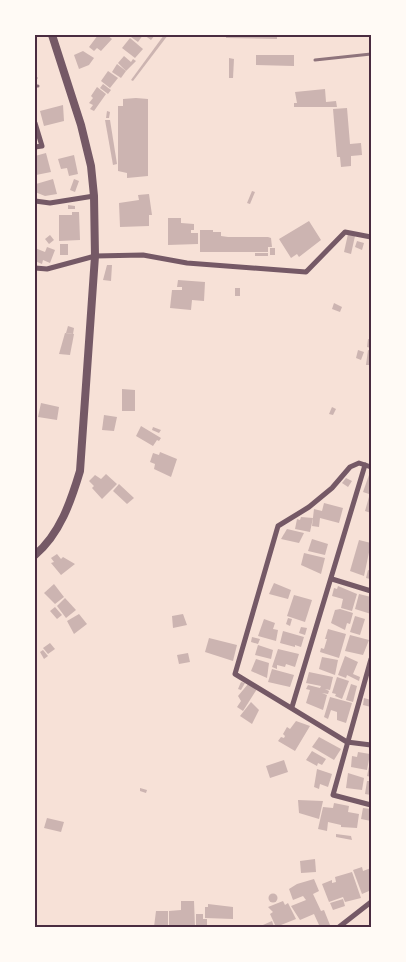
<svg xmlns="http://www.w3.org/2000/svg" width="406" height="962" font-family="Merriweather,serif">
<rect width="100%" height="100%" fill="#f7e1d7"/>
<!-- building -->
<g fill="#ccb4b1">
<polygon points="98,35 107,35 112,39 101,51 97,48 94,51 89,47"/>
<polygon points="133,35 143,35 138,42 131,37"/>
<polygon points="144,35 155,35 151,40"/>
<polygon points="164,35 168,35 133,81 131,80"/>
<polygon points="226,35 277,35 277,39 226,38"/>
<polygon points="130,38 143,49 135,58 122,48"/>
<polygon points="83,51 94,58 89,65 79,69 74,55"/>
<polygon points="256,55 294,55 294,66 256,65"/>
<polygon points="124,56 131,62 133,59 136,61 126,71 118,63"/>
<polygon points="229,58 234,59 233,78 229,78"/>
<polygon points="117,64 126,71 121,78 112,72"/>
<polygon points="108,71 118,78 110,88 101,81"/>
<polygon points="103,84 111,90 108,94 100,88"/>
<polygon points="97,87 106,94 94,111 90,109 93,105 89,103 93,98 91,96"/>
<polygon points="325,89 326,102 336,101 337,107 294,107 294,103 297,103 295,92"/>
<polygon points="136,98 148,99 148,176 127,178 127,173 118,171 118,106 123,106 123,99"/>
<polygon points="63,105 64,121 44,126 40,111"/>
<polygon points="347,108 350,144 361,143 362,155 351,156 351,166 341,167 340,157 337,157 333,109"/>
<polygon points="107,111 110,112 109,118 106,118"/>
<polygon points="105,120 110,120 117,164 113,165"/>
<polygon points="46,153 51,172 36,175 35,156"/>
<polygon points="74,155 78,174 69,176 67,168 61,169 58,159"/>
<polygon points="53,179 57,194 45,196 35,192 36,184"/>
<polygon points="74,179 79,181 75,192 70,190"/>
<polygon points="252,191 255,192 250,204 247,203"/>
<polygon points="149,194 152,215 149,215 149,226 120,227 119,203 139,200 138,195"/>
<polygon points="68,205 75,206 75,209 68,209"/>
<polygon points="72,212 79,212 80,240 59,241 59,215 72,215"/>
<polygon points="168,218 181,218 181,223 194,224 194,230 191,230 191,233 198,233 198,244 168,245"/>
<polygon points="309,221 321,240 299,257 297,254 291,258 279,239"/>
<polygon points="200,230 213,230 213,232 221,232 221,236 228,237 268,237 271,238 272,247 268,247 268,252 200,252"/>
<polygon points="348,234 355,236 351,254 344,252"/>
<polygon points="50,235 54,240 49,244 45,239"/>
<polygon points="357,241 364,243 362,250 355,247"/>
<rect x="60" y="244" width="8" height="11"/>
<polygon points="47,247 55,250 50,263 43,260 42,264 35,261 35,248 45,252"/>
<rect x="270" y="248" width="5" height="7"/>
<rect x="255" y="253" width="13" height="3"/>
<polygon points="107,265 112,265 111,281 103,280"/>
<polygon points="178,280 205,282 204,301 192,300 191,310 170,308 172,290 182,290 182,287 177,287"/>
<rect x="235" y="288" width="5" height="8"/>
<polygon points="334,303 342,307 340,312 332,309"/>
<polygon points="68,326 74,328 73,334 66,333"/>
<polygon points="65,333 74,334 70,355 59,354"/>
<polygon points="368,339 371,340 371,348 367,347"/>
<polygon points="358,350 364,352 361,360 356,358"/>
<polygon points="368,350 371,351 369,365 366,365"/>
<polygon points="122,389 135,390 135,411 122,411"/>
<polygon points="41,403 59,407 57,420 38,417"/>
<polygon points="332,407 336,409 333,415 329,414"/>
<polygon points="104,415 117,417 114,431 102,430"/>
<polygon points="141,426 161,438 159,441 157,440 153,446 136,436"/>
<polygon points="153,427 161,430 159,433 152,430"/>
<polygon points="160,452 177,459 171,477 154,469 155,464 150,462 153,453 159,455"/>
<polygon points="106,474 117,484 102,499 92,488 94,486 89,481 95,475 101,479"/>
<polygon points="369,475 371,476 371,493 369,494 363,492"/>
<polygon points="346,478 352,481 348,487 342,483"/>
<polygon points="119,484 134,498 127,504 113,491"/>
<polygon points="369,497 371,498 371,513 365,511"/>
<polygon points="324,503 343,508 339,523 320,518 319,527 312,526 314,509 322,511"/>
<polygon points="301,517 313,518 310,532 295,529 297,519 300,520"/>
<polygon points="287,529 304,533 299,543 281,539"/>
<polygon points="312,539 328,544 325,555 308,551"/>
<polygon points="359,540 371,543 364,576 350,571"/>
<polygon points="304,553 325,558 321,574 301,565"/>
<polygon points="57,554 61,559 63,557 75,564 61,575 51,563 54,562 51,558"/>
<polygon points="368,570 371,571 370,579 366,578"/>
<polygon points="274,583 291,590 288,599 269,594"/>
<polygon points="54,584 64,597 55,604 44,593"/>
<polygon points="338,586 357,594 352,611 341,608 343,599 332,596 334,588 337,589"/>
<polygon points="359,594 371,597 371,614 355,609"/>
<polygon points="294,595 312,600 305,622 287,616"/>
<polygon points="65,598 76,610 66,618 57,606"/>
<polygon points="55,607 62,615 57,619 50,611"/>
<polygon points="340,609 353,613 350,624 347,623 345,630 331,623 335,610"/>
<polygon points="79,614 87,624 74,634 67,621"/>
<polygon points="183,614 187,625 173,628 172,616"/>
<polygon points="355,616 365,619 360,635 350,632"/>
<polygon points="288,618 292,619 290,626 286,624"/>
<polygon points="264,619 275,623 273,629 278,630 276,641 258,636"/>
<polygon points="301,627 307,628 305,635 299,633"/>
<polygon points="328,629 346,634 339,658 320,652 321,648 324,649 327,639 325,639"/>
<polygon points="283,631 304,637 301,647 295,645 295,647 280,643"/>
<polygon points="350,635 369,640 363,655 345,651"/>
<polygon points="252,637 260,639 258,644 251,642"/>
<polygon points="209,638 237,645 233,661 205,652"/>
<polygon points="50,643 55,649 48,654 43,648"/>
<polygon points="258,645 273,650 271,659 255,655"/>
<polygon points="278,649 299,654 295,667 286,664 285,667 277,665 277,669 272,667"/>
<polygon points="43,650 48,656 44,659 40,652"/>
<polygon points="188,653 190,662 179,664 177,655"/>
<polygon points="345,656 358,662 353,674 360,677 359,681 347,675 346,678 338,675"/>
<polygon points="322,657 338,660 335,675 319,669"/>
<polygon points="256,659 269,663 267,678 251,671"/>
<polygon points="272,669 294,675 290,687 268,682"/>
<polygon points="309,672 333,677 330,690 325,689 329,691 328,694 322,693 327,695 323,710 306,703 310,690 306,689 308,685 320,688 321,686 306,683"/>
<polygon points="337,677 349,681 342,699 335,696 336,694 332,693"/>
<polygon points="241,682 245,683 241,690 238,689"/>
<polygon points="248,684 257,689 243,711 237,707 241,701 238,696"/>
<polygon points="351,684 357,686 353,702 346,700"/>
<polygon points="330,697 352,703 346,723 337,720 337,712 331,710 328,719 324,717"/>
<polygon points="364,698 371,700 371,707 363,705"/>
<polygon points="251,702 259,710 252,724 240,716"/>
<polygon points="296,721 310,726 295,751 278,741 281,737 284,738 285,736 283,734 287,727 290,729"/>
<polygon points="319,737 341,749 334,760 312,747"/>
<polygon points="312,751 326,759 322,765 318,763 317,766 306,760"/>
<polygon points="358,752 370,754 367,770 351,767 352,756 357,757"/>
<polygon points="284,760 288,772 270,778 266,766"/>
<polygon points="370,762 371,762 371,777 367,776"/>
<polygon points="317,769 332,774 328,787 320,784 319,789 314,787"/>
<polygon points="348,773 364,778 362,790 346,788"/>
<polygon points="367,781 371,781 371,795 365,794"/>
<polygon points="140,788 147,790 146,793 140,791"/>
<polygon points="298,800 323,801 319,819 299,813"/>
<polygon points="334,803 349,806 348,812 359,814 357,828 341,827 341,825 328,822 327,831 318,829 323,807 333,808"/>
<polygon points="363,808 371,809 371,821 361,819"/>
<polygon points="47,818 64,822 61,832 44,828"/>
<polygon points="336,834 351,836 352,840 336,837"/>
<polygon points="315,859 316,872 301,873 300,861"/>
<polygon points="362,867 363,871 371,868 371,895 369,891 362,894 353,870"/>
<polygon points="352,872 361,898 345,902 343,897 329,902 322,884 332,880 332,883 336,882 335,877"/>
<polygon points="314,879 319,891 313,894 321,911 324,910 330,925 329,927 315,927 319,925 314,914 300,920 291,906 306,900 303,896 293,900 289,889 297,884"/>
<circle cx="273" cy="898" r="4.5"/>
<polygon points="343,899 345,906 333,910 330,903"/>
<polygon points="181,901 194,901 195,927 169,927 169,911 181,910"/>
<polygon points="283,901 285,905 288,903 296,919 276,927 270,914 273,912 268,907"/>
<polygon points="208,904 233,907 233,919 205,918 205,907 208,907"/>
<polygon points="156,911 168,911 168,927 154,927"/>
<polygon points="196,914 203,914 203,919 207,919 207,927 196,927"/>
<polygon points="272,921 274,927 263,927 263,925"/>
</g>
<g fill="none" stroke-linecap="round" stroke-linejoin="round">
<!-- minor -->
<g stroke="#755966" stroke-width="5">
<polyline points="35,123 42,146 35,147"/>
<polyline points="35,201 50,203 94,196"/>
<polyline points="35,268 47,269 95,256 143,255 187,263 306,272 345,232 371,237"/>
<polyline points="371,467 359,463 350,467 332,488 309,507 278,526 235,674 347,742 371,745"/>
<polyline points="332,579 371,591"/>
<polyline points="371,659 333,795 371,805"/>
<polyline points="292,707 365,465"/>
<polyline points="339,927 371,902"/>
</g>
<!-- tertiary -->
<path stroke="#755966" stroke-width="8" d="M35,555C60,534 71,501 80,471L95,256L94,196L91,166L81,125L52,35"/>
<!-- rail -->
<g stroke="#8f747c" stroke-width="3">
<polyline points="315,60 371,54"/>
<polyline points="35,78 36,78"/>
<polyline points="35,86 38,86"/>
</g>
</g>
<!-- border -->
<rect width="406" height="962" fill="none" stroke="#fffaf5" stroke-width="72"/>
<rect x="36" y="36" width="334" height="890" fill="none" stroke="#4a2c40" stroke-width="2"/>
</svg>
